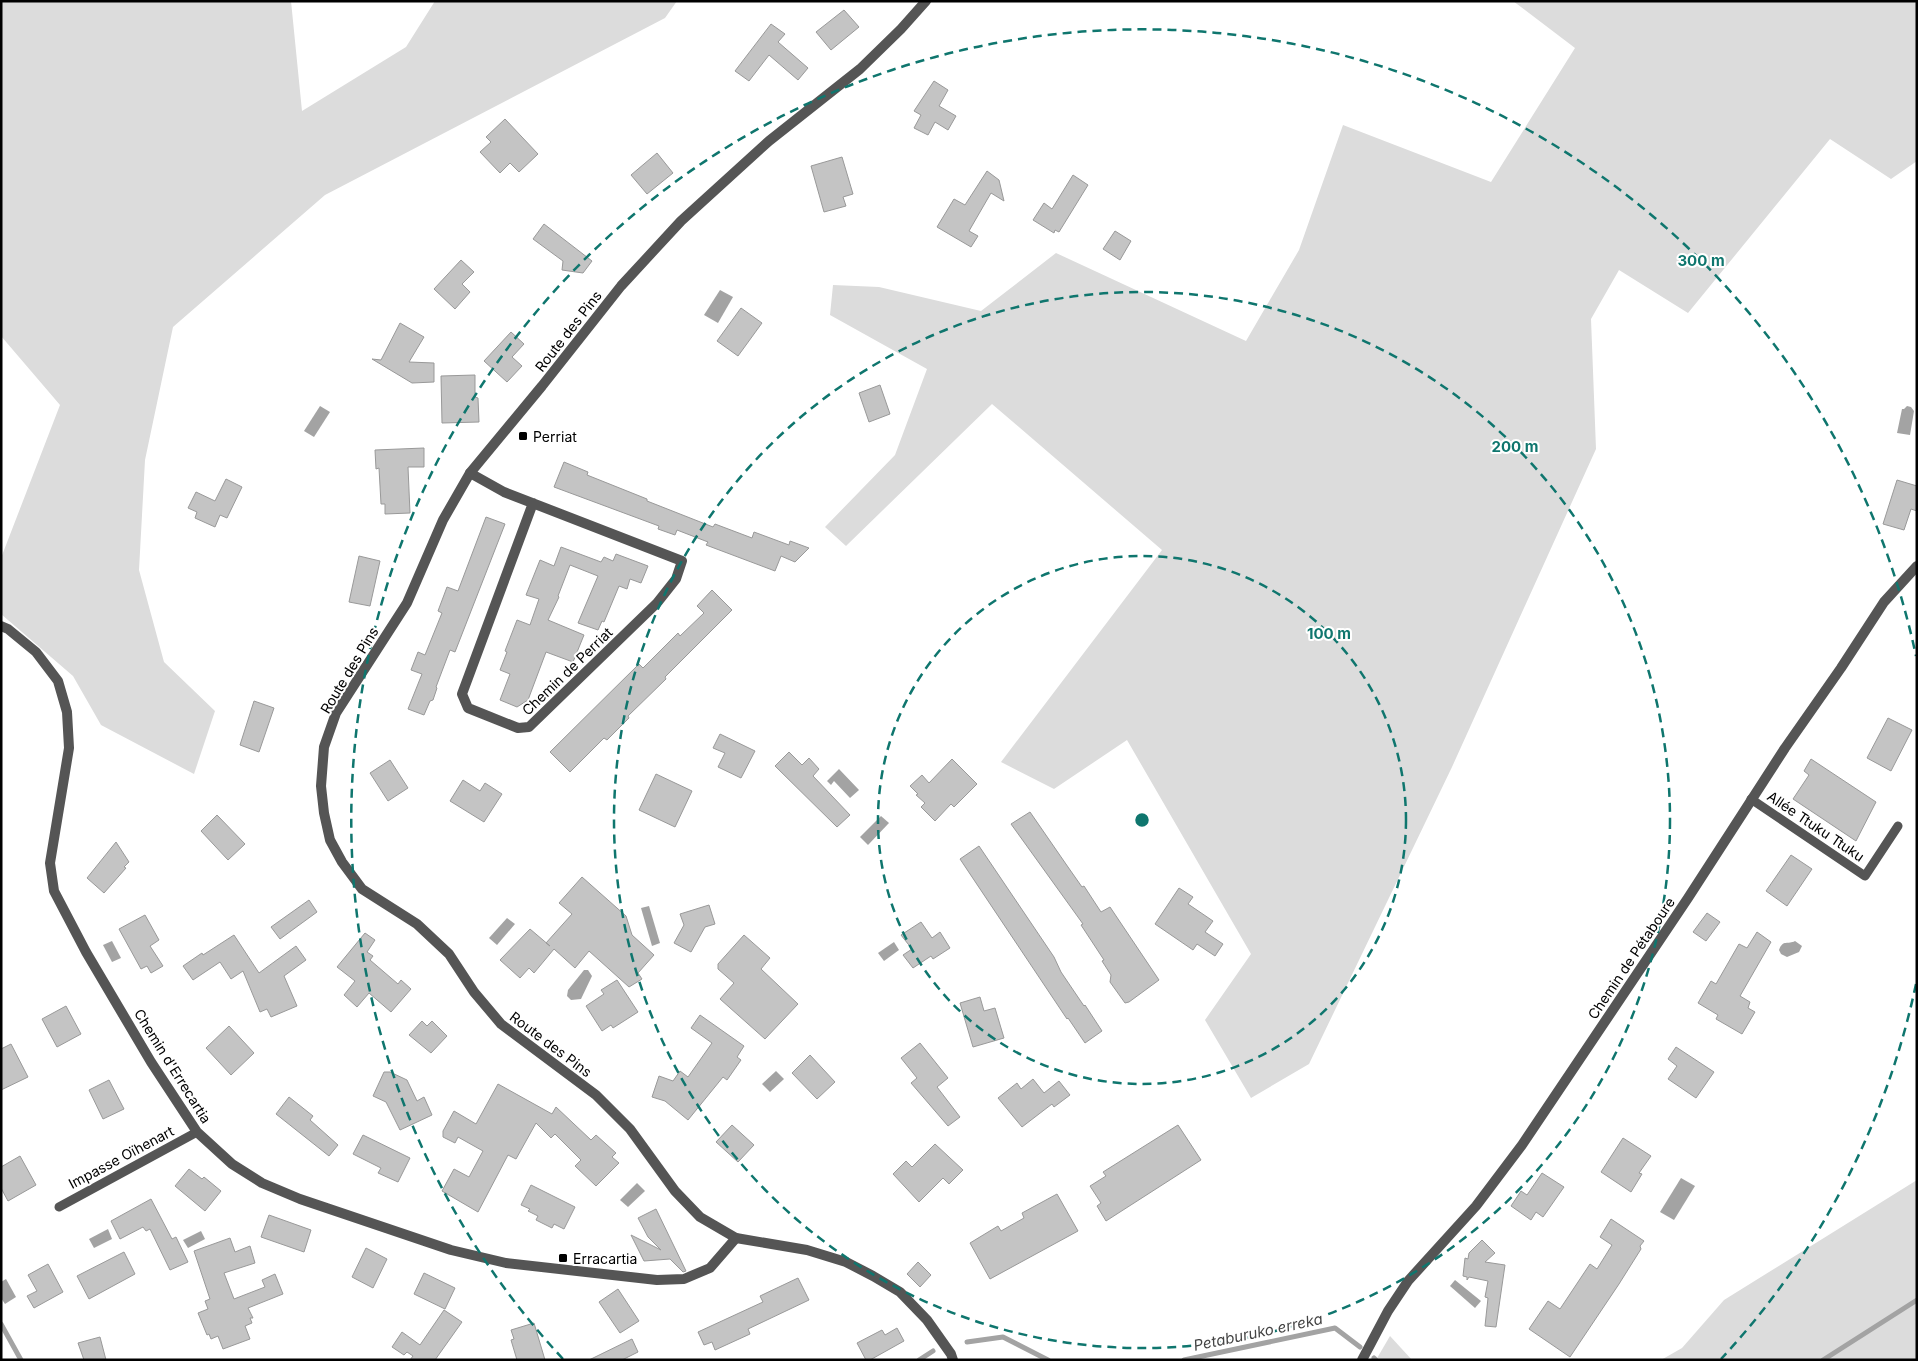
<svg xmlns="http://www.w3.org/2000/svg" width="1918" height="1361" font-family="Inter,sans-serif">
<rect width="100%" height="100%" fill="#fff"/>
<!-- green -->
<g fill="#dcdcdc">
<polygon points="1,1 291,1 302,111 406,47 435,1 677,1 665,18 325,195 173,327 145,460 139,570 164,662 215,711 194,774 101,725 73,676 1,614 1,558 60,405 1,336"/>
<polygon points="1513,1 1917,1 1917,161 1891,179 1830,139 1688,313 1619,270 1591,319 1596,449 1452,767 1309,1064 1251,1098 1205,1020 1251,954 1127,740 1054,789 1001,762 1162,550 992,404 846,546 825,527 895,455 927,369 830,315 833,285 879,287 981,311 1056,253 1246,341 1299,250 1343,125 1491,182 1575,48"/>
<polygon points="1917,1180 1917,1360 1661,1360 1682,1348 1724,1300"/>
<polygon points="1390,1336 1412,1360 1376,1360"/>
</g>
<!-- water -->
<g fill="#a3a3a3">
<polygon points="720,290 733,297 718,323 704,315"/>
<polygon points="320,406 330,412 314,437 304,431"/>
<polygon points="1907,406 1911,407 1914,411 1910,435 1897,433 1902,409 1904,409"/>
<polygon points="839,769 859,790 850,798 834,781 831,785 827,781"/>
<polygon points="881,816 889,823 868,845 860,837"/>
<polygon points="649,906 660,943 652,946 641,908"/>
<polygon points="507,918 515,924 497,945 489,938"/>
<polygon points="112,941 121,958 112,962 103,945"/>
<path d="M1795,941L1802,946L1799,952L1787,957L1781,954L1779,950C1783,939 1788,945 1795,941Z"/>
<polygon points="894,942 899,950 884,961 878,953"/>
<polygon points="584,970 588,970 592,976 581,999 571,1000 567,996 568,990"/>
<polygon points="776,1071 784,1079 770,1092 762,1084"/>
<polygon points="1681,1178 1695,1186 1674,1220 1660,1212"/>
<polygon points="637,1183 645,1191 628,1207 620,1200"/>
<polygon points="108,1229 112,1239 94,1248 89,1239"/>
<polygon points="201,1231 205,1239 188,1248 183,1240"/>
<polygon points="6,1279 16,1297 5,1304 1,1298 1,1282"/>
<polygon points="1455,1280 1481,1301 1475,1308 1450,1286"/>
</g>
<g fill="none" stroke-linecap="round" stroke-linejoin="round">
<!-- stream -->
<g stroke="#a3a3a3" stroke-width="5">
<polyline points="1,1324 21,1360"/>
<polyline points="967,1342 1003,1337 1048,1360"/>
<polyline points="1374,1358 1376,1360"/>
<polyline points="919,1360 933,1351"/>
<polyline points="1184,1360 1335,1328 1360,1347"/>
<polyline points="1823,1360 1917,1300"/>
</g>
</g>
<!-- building -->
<g fill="#c4c4c4" stroke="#999">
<polygon points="844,10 859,27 831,50 816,32"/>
<polygon points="771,24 785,34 778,42 808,68 798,80 769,55 749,81 735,71"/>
<polygon points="934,81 948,90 939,106 956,116 948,130 935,122 928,135 914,128 921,115 914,111"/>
<polygon points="505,119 538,154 519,172 510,163 500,173 480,152 491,142 486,137"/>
<polygon points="657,153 673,173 647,194 631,175"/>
<polygon points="842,157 853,194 843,197 846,206 824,212 811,166"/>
<polygon points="987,171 999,180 1004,201 991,193 969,231 978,236 971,247 937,227 954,199 965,205"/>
<polygon points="1073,175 1088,185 1059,232 1055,230 1054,233 1033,220 1044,203 1052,209"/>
<polygon points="544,224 592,261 583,273 562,270 563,261 533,239"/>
<polygon points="1115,231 1131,241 1120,260 1103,249"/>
<polygon points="461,260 474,272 462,284 470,292 455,309 434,289"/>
<polygon points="741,308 762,323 738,356 717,341"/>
<polygon points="400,323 424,337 409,362 434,363 434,382 412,383 372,359 381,360"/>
<polygon points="511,332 524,344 512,357 522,366 507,382 484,361"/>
<polygon points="475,375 475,397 478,398 479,422 442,423 441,376"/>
<polygon points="880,385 890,414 869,422 859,393"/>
<polygon points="424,448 424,467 408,467 410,513 385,514 385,504 381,504 379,468 376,469 375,450"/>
<polygon points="564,462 588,472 587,475 647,499 647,501 713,527 715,524 752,538 754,532 789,545 790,541 809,548 795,562 781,556 775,571 706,545 708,542 677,530 675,535 658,529 659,526 554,487"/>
<polygon points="226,479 242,487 227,518 220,515 215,527 195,518 197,512 188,508 196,492 215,501"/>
<polygon points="1897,480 1917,486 1917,511 1911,509 1904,530 1883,524"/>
<polygon points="486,517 505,524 455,652 450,650 436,687 437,688 433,700 430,701 424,715 408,709 422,674 411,670 418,652 425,655 442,613 438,611 447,587 458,591"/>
<polygon points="561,547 601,562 604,557 613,561 616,554 648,566 641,583 630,579 627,589 619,586 604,622 602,621 598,630 578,623 598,576 570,565 558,596 559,597 548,620 584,635 573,662 546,652 528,700 517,707 500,700 510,674 500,670 507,652 505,651 517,620 530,625 539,599 526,595 540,560 554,566"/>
<polygon points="359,556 380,561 370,606 349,602"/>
<polygon points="712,590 732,610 665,677 666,679 628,716 629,718 607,740 604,738 570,772 550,752 639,664 643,668 678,633 680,636 704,613 697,606"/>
<polygon points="254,701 274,708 259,752 240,745"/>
<polygon points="1888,718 1912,730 1891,771 1867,758"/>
<polygon points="720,734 755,751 741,778 718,767 725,753 713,748"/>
<polygon points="789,752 802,765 809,758 819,769 813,776 850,815 837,827 775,766"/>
<polygon points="952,759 977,784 954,807 951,804 935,821 921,807 925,803 916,795 918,794 910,786 922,775 929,783"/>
<polygon points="1811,759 1876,802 1856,841 1793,799 1809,775 1804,771"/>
<polygon points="390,760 408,788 388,801 370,773"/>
<polygon points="656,774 692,791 675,827 639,810"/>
<polygon points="463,780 480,791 485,783 502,794 484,822 450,801"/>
<polygon points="1030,812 1068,867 1082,887 1084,886 1101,912 1110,907 1159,980 1129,1002 1125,1003 1110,982 1111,975 1102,961 1104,960 1081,925 1083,924 1011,824"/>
<polygon points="217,815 245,844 228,860 201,831"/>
<polygon points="116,842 129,862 124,867 126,868 104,893 87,878"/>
<polygon points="979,846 1054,957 1061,972 1084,1006 1085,1005 1102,1031 1085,1043 1068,1018 1067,1019 960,859"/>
<polygon points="1791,855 1812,869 1787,906 1766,891"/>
<polygon points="582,877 626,916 632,935 654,955 638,973 642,979 629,987 589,951 575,968 554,949 534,973 529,968 520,978 500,960 530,929 550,946 546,943 572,914 559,903"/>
<polygon points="1179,888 1193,897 1188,904 1213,921 1205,932 1223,944 1215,956 1197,944 1193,950 1155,924"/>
<polygon points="309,900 317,912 280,939 271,927"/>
<polygon points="709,905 715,924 705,927 691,952 674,943 684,925 680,914"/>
<polygon points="1707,913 1720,922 1706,941 1693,932"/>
<polygon points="145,915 159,940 150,946 163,966 151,973 147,966 141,969 119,929"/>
<polygon points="921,922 932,938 940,932 950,948 933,959 931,956 913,968 903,955 912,949 901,935"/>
<polygon points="1757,932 1771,942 1740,996 1750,1002 1748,1008 1755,1012 1742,1034 1716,1019 1718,1015 1698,1003 1711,981 1716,984 1739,944 1747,948"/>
<polygon points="365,933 375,940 367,952 373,956 370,960 398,984 401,980 411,989 391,1012 369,993 357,1007 344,995 355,981 337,967"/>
<polygon points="234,935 259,973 296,946 306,960 284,976 297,1006 271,1017 267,1009 260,1012 243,971 231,979 220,962 193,980 183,966 202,953 203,955"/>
<polygon points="744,935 770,958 761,969 798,1004 765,1039 720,999 734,983 718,969 718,964"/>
<polygon points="617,980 638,1012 613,1028 611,1025 602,1031 586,1006 604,994 601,990"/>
<polygon points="980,997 984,1011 995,1008 1004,1038 973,1047 960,1003"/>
<polygon points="66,1006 81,1034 57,1047 42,1019"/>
<polygon points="700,1015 744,1046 737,1057 741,1060 727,1080 723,1077 688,1120 665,1101 652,1097 659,1076 673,1081 680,1071 688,1077 712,1043 691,1028"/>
<polygon points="422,1021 427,1026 432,1021 447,1036 431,1053 409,1035"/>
<polygon points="229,1026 254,1053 231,1075 206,1048"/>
<polygon points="920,1043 948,1078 937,1087 960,1117 948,1126 911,1083 917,1078 901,1058"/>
<polygon points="11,1044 28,1077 1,1090 1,1049"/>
<polygon points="1676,1047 1714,1072 1696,1098 1668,1079 1677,1066 1668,1059"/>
<polygon points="810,1055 835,1082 817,1099 792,1073"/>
<polygon points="384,1072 390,1072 407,1080 417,1101 424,1097 432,1115 400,1130 386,1102 373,1096"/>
<polygon points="1033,1079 1044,1093 1059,1081 1070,1095 1054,1107 1052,1104 1022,1127 998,1098 1017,1083 1021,1089"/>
<polygon points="109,1080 124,1109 103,1119 89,1090"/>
<polygon points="498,1084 552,1114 556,1107 591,1140 596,1135 616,1153 612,1157 619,1163 596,1186 575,1166 581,1160 555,1134 551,1138 536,1123 516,1159 508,1155 478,1212 442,1191 454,1169 469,1177 483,1151 458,1137 455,1143 443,1137 443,1131 454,1111 476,1124"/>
<polygon points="289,1097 313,1116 310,1120 338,1145 329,1156 276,1114"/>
<polygon points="732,1125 754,1145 738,1162 716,1142"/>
<polygon points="1178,1125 1201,1160 1106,1221 1097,1206 1101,1203 1090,1186 1106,1176 1103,1172"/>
<polygon points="363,1135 410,1158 398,1182 378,1173 381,1168 353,1154"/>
<polygon points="1623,1138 1651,1156 1639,1173 1642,1174 1631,1192 1601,1172"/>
<polygon points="935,1144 963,1170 949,1184 943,1178 919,1202 893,1174 906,1161 912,1167"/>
<polygon points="20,1156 36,1185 8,1201 1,1188 1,1167"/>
<polygon points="189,1169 202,1179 204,1177 221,1191 205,1211 175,1186"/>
<polygon points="1542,1173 1564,1187 1543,1217 1536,1212 1531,1220 1511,1206 1521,1191 1527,1195"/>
<polygon points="531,1185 575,1207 564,1229 554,1224 552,1228 536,1220 538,1216 528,1211 530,1209 521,1205"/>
<polygon points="1057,1194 1078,1231 990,1279 970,1243 998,1226 1001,1231 1024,1218 1022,1213"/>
<polygon points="151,1199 172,1239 176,1237 188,1262 170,1270 150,1229 146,1231 143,1227 120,1239 111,1221"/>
<polygon points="656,1209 686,1271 683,1272 670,1259 644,1261 631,1235 661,1250 648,1237 638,1218"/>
<polygon points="269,1215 311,1230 304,1252 261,1237"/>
<polygon points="1611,1219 1644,1241 1640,1246 1641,1249 1619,1284 1570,1357 1529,1329 1548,1301 1560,1309 1590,1264 1597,1269 1612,1245 1600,1237"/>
<polygon points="230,1238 235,1252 250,1246 255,1263 224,1273 234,1299 265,1287 262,1280 275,1274 283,1294 248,1308 253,1318 250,1318 252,1323 245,1326 250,1339 223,1349 218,1336 211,1339 209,1334 207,1335 198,1313 208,1309 205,1301 210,1299 194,1251"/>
<polygon points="1482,1240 1495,1253 1485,1262 1505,1265 1496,1327 1485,1326 1488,1298 1485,1297 1488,1281 1469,1277 1467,1280 1467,1277 1463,1276 1465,1258 1468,1259 1469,1253"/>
<polygon points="366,1248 387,1259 373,1288 352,1277"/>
<polygon points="124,1252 135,1274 89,1299 77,1276"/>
<polygon points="918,1262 931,1275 920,1287 907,1274"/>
<polygon points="48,1264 63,1292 34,1308 27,1296 37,1291 28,1275"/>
<polygon points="424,1273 455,1288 445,1309 414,1294"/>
<polygon points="798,1278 809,1300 748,1329 750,1334 715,1350 712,1342 704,1345 698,1332 763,1302 760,1296"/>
<polygon points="618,1289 639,1321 620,1333 599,1302"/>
<polygon points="444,1310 462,1322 435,1360 410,1360 413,1356 407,1352 404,1355 392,1347 402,1332 420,1345"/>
<polygon points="534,1323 545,1360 517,1360 511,1340 514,1339 511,1330"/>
<polygon points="897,1328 904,1341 870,1360 866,1360 857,1343 882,1330 885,1335"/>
<polygon points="100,1337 106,1360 84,1360 78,1343"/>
<polygon points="632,1339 638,1352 622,1360 589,1360"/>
</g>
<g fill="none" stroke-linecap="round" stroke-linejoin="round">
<!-- service -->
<g stroke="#555" stroke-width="9">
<polyline points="1751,799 1865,876 1898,826"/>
<polyline points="59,1207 197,1132"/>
</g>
<!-- minor -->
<g stroke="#555" stroke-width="10">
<polyline points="470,473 504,492 682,561 676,579 657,603 529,727 518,728 468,708 462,694 533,503"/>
<polyline points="1,626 8,629 36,652 58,681 67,712 69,748 50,863 54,891 86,952 151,1062 197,1132 232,1164 262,1183 300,1199 451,1250 506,1263 657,1280 684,1279 710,1268 736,1238"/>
<polyline points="1362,1360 1388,1311 1408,1281 1476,1206 1522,1145 1688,898 1785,748 1841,668 1884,602 1917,566"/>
</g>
<!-- tertiary -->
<polyline stroke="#555" stroke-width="10" points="926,1 901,29 860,69 769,141 681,221 621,286 542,386 470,473 443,520 407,603 336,713 324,747 321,786 324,813 330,840 342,862 362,889 417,924 449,954 474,992 501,1024 596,1095 630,1129 675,1191 700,1217 736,1238 807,1250 846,1262 873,1276 900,1292 927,1320 951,1354 953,1360"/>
</g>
<!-- distance rings -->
<g fill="none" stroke="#0f766e" stroke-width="2.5" stroke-dasharray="9 6">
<circle cx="1142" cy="820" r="264"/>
<circle cx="1142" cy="820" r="528"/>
<path d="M1916 984A791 791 0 0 1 1721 1359M563 1359A791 791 0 1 1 1916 656"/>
</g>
<!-- markers -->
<g fill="#000" stroke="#fff" stroke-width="2">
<rect x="518" y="431" width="10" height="10" rx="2.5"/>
<rect x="558" y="1253" width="10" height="10" rx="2.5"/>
</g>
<g text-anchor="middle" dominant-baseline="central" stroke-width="4" stroke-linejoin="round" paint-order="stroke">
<!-- street labels -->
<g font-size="14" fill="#000" stroke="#fff">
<text transform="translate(568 331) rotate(-52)">Route des Pins</text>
<text transform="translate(349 670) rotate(-59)">Route des Pins</text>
<text transform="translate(567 671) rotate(-44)">Chemin de Perriat</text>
<text transform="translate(1816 826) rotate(34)">Allée Ttuku Ttuku</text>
<text transform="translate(1631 958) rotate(-56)">Chemin de Pétaboure</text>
<text transform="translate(551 1044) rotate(37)">Route des Pins</text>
<text transform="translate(173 1066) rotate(58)">Chemin d'Errecartia</text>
<text transform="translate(121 1157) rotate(-28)">Impasse Oïhenart</text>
</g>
<!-- poi labels -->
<g font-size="14" fill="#000" stroke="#fff" text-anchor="start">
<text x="533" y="436">Perriat</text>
<text x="573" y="1258">Erracartia</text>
</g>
<!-- water labels -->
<g font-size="15" font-style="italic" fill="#444" stroke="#fff">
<text transform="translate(1258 1332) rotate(-12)">Petaburuko erreka</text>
</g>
</g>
<circle cx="1142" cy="820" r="8" fill="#0f766e" stroke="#fff" stroke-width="2.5"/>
<g font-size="15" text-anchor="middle" font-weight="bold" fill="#0f766e" stroke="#fff" stroke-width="4" stroke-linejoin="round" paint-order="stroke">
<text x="1701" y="266">300 m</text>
<text x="1515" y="452">200 m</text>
<text x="1329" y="639">100 m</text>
</g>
<!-- border -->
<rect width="1918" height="1361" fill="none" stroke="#000000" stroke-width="5"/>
</svg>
